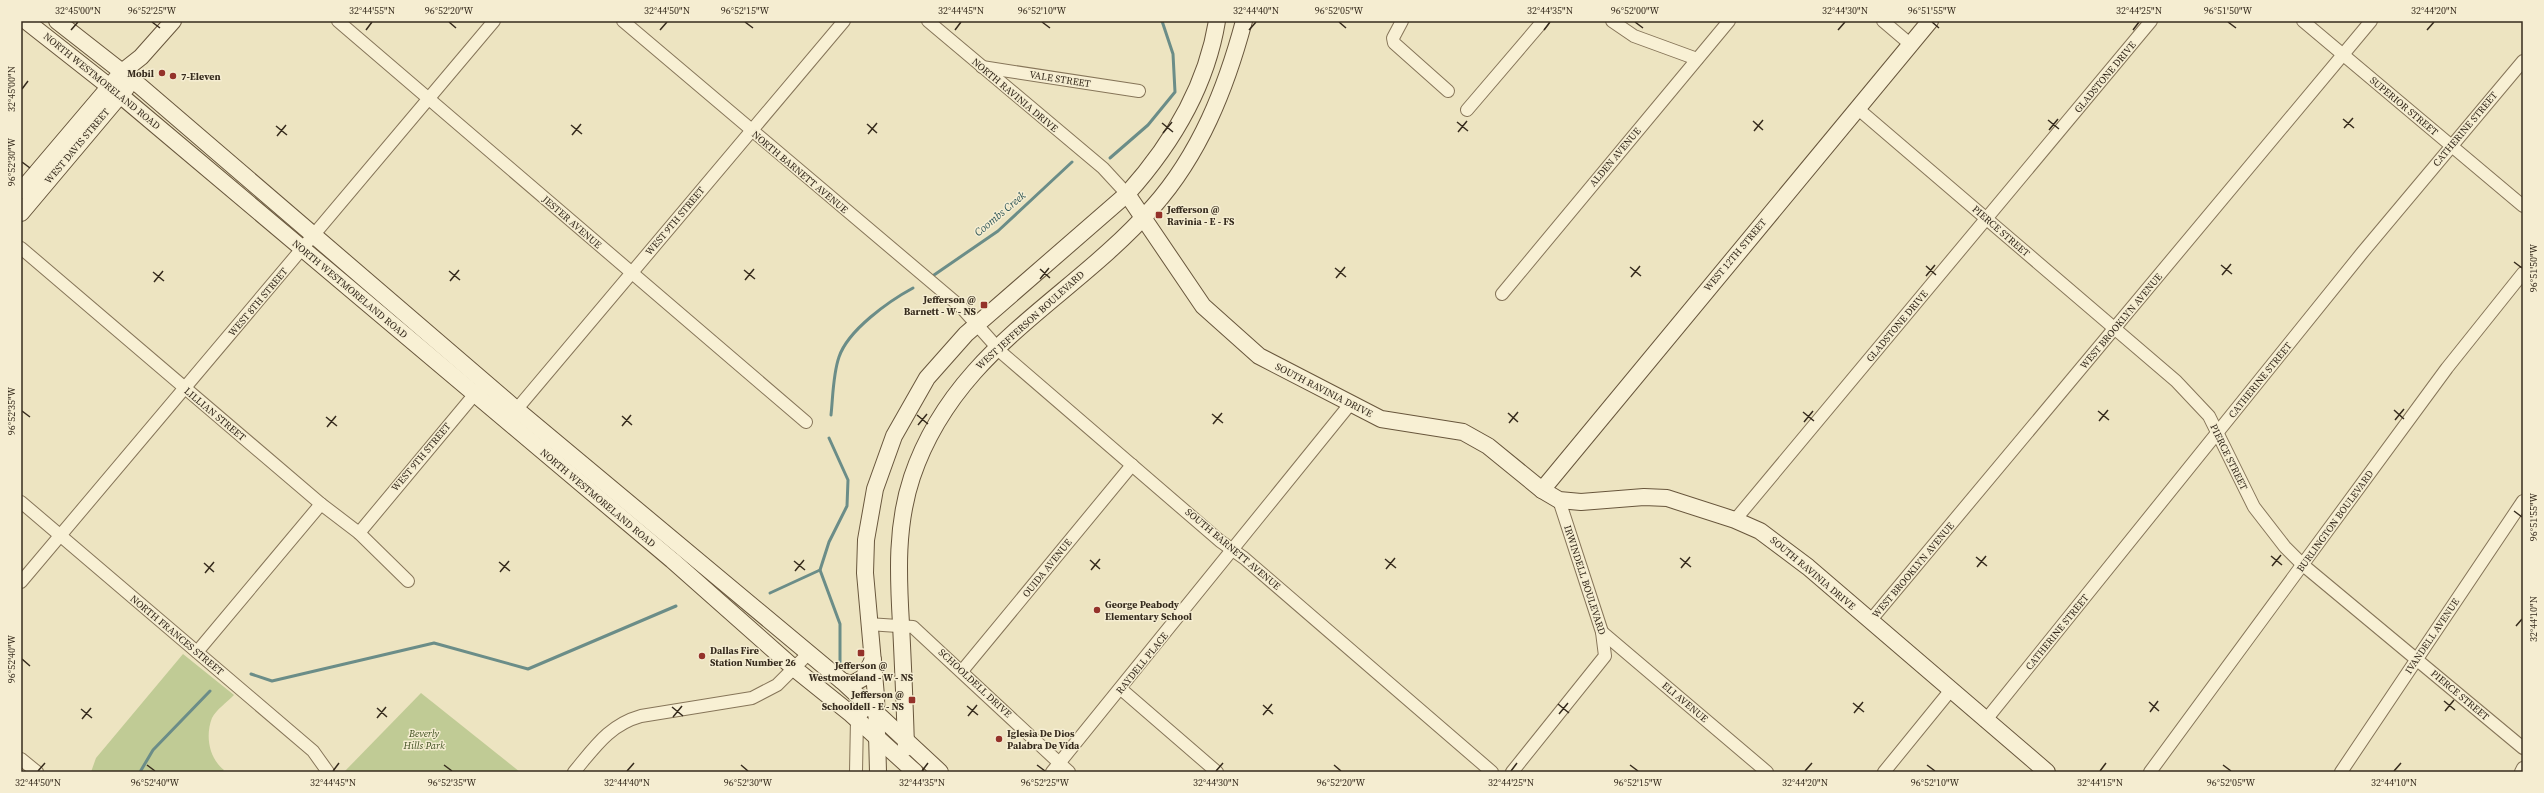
<svg xmlns="http://www.w3.org/2000/svg" width="2544" height="793" font-family="'Source Serif 4',serif">
<rect width="100%" height="100%" fill="#ede4c1"/>
<!-- green -->
<g fill="#c0cb95">
<path d="M183,654L234,695C227,702 216,710 212,718C205,736 209,758 224,770L222,772H91L96,758Z"/>
<polygon points="421,693 510,764 520,772 344,772"/>
</g>
<g fill="none" stroke-linecap="round" stroke-linejoin="round">
<!-- stream -->
<g stroke="#6b8d88" stroke-width="3">
<polyline points="1110,158 1148,125 1175,92 1173,54 1162,21"/>
<polyline points="934,275 998,231 1072,162"/>
<path d="M831,415C833,396 833,374 839,357C848,330 889,301 913,288"/>
<polyline points="829,438 848,480 847,506 829,542 820,570 840,624 840,667"/>
<polyline points="770,593 820,570"/>
<polyline points="251,674 272,681 434,643 528,669 676,606"/>
<polyline points="140,772 153,750 210,691"/>
</g>
<defs>
<g id="street">
<polyline points="338,21 806,422"/>
<polyline points="623,21 961,307 1003,354 1220,541 1244,558 1492,772"/>
<polyline points="928,21 1103,168 1127,194"/>
<polyline points="1402,21 1393,38 1394,43 1448,91"/>
<polyline points="1612,21 1634,36 1697,59"/>
<polyline points="1883,21 1910,44"/>
<polyline points="2303,21 2523,206"/>
<polyline points="982,67 1139,91"/>
<polyline points="1857,108 2176,381 2209,416 2254,507 2285,547 2303,565 2523,748"/>
<polyline points="1467,110 1543,21"/>
<polyline points="21,248 321,504 359,533 408,581"/>
<polyline points="1502,294 1729,21"/>
<polyline points="511,416 844,21"/>
<polyline points="21,502 313,751 328,772"/>
<polyline points="1735,520 2151,21"/>
<polyline points="359,533 479,389"/>
<polyline points="21,582 494,21"/>
<polyline points="1870,621 2371,21"/>
<polyline points="868,624 913,627 1069,772"/>
<polyline points="1602,632 1767,772"/>
<polyline points="197,652 321,504"/>
<polyline points="962,671 1132,465"/>
<polyline points="1121,689 1217,772"/>
<polyline points="1985,721 2362,253 2523,61"/>
<polyline points="21,759 37,772"/>
<path d="M574,772C595,747 609,725 641,716L752,698L777,685L808,654"/>
<polyline points="856,772 857,719 868,707"/>
<polyline points="1052,772 1351,403"/>
<polyline points="1512,772 1605,656 1602,632 1559,500"/>
<polyline points="1884,772 1950,691"/>
<polyline points="2150,772 2447,368 2523,273"/>
<polyline points="2341,772 2523,501"/>
<polyline points="2521,772 2523,768"/>
</g>
<g id="secondary">
<polyline points="26,21 120,95 672,560 795,669 851,714 915,772"/>
<polyline points="57,21 140,86 516,409 842,681 940,772"/>
<polyline points="21,191 122,72 141,57 173,21"/>
<polyline points="1127,194 1203,306 1259,356 1381,419 1463,432 1488,446 1542,490 1559,500 1581,502 1644,497 1667,498 1735,520 1760,531 1808,567 2047,772"/>
<polyline points="21,213 127,87"/>
<polyline points="1542,490 1930,21"/>
<polyline points="842,681 852,684 863,678 873,660"/>
<path d="M906,748C905,707 903,666 901,624C898,574 896,525 912,477C955,349 1070,301 1153,207C1200,154 1226,88 1244,21"/>
<path d="M878,772L876,696L865,573L866,540L875,489L894,436L927,378L966,334L1127,194C1172,144 1206,88 1217,21"/>
</g>
</defs>
<!-- street casing -->
<use href="#street" stroke="#867559" stroke-width="14"/>
<!-- secondary casing -->
<use href="#secondary" stroke="#68563c" stroke-width="18"/>
<!-- street -->
<use href="#street" stroke="#f8f0d4" stroke-width="12"/>
<!-- secondary -->
<use href="#secondary" stroke="#f8f0d4" stroke-width="16"/>
</g>
<!-- ticks -->
<path fill="none" stroke="#362b1d" stroke-width="1.5" d="M152,22L160,28M449,22L456,28M745,22L753,28M1042,22L1050,28M1339,22L1346,28M1635,22L1643,28M1932,22L1939,28M2228,22L2236,28M71,30L78,22M366,30L372,22M660,30L667,22M955,30L961,22M1249,30L1256,22M1544,30L1550,22M1838,30L1845,22M2133,30L2139,22M2427,30L2434,22M22,89L28,81M2343,119L2354,128M2048,120L2059,129M1753,121L1763,130M1457,122L1468,131M1162,123L1173,132M867,124L877,133M571,125L582,134M276,126L287,135M2344,128L2353,118M2049,130L2058,119M1754,131L1763,120M1458,132L1467,121M1163,133L1172,122M868,134L877,123M572,135L581,124M277,136L286,125M22,162L30,168M2514,262L2522,268M2221,265L2232,274M1926,266L1936,275M1630,267L1641,276M1335,268L1346,277M1040,269L1050,278M744,270L755,279M449,271L460,280M153,272L164,281M2222,275L2231,264M1926,276L1935,265M1631,277L1640,266M1336,278L1345,267M1040,279L1049,268M745,280L754,269M450,281L459,270M154,282L163,271M2394,410L2404,419M22,411L30,417M2098,411L2109,420M1803,412L1814,421M1508,413L1518,422M1212,414L1223,423M917,415L928,424M622,416L632,425M326,417L337,426M2395,420L2404,409M2099,421L2108,410M1804,422L1813,411M1509,423L1518,412M1213,424L1222,413M918,425L927,414M622,426L631,415M327,427L336,416M2514,511L2522,517M2271,556L2282,565M1976,557L1987,566M1680,558L1691,567M1385,559L1396,568M1090,560L1100,569M794,561L805,570M499,562L510,571M204,563L214,572M2272,566L2281,555M1977,567L1986,556M1681,568L1690,557M1386,569L1395,558M1091,570L1100,559M795,571L804,560M500,572L509,561M205,573L214,562M2516,626L2522,619M22,659L30,666M2444,701L2455,710M2149,702L2159,711M1853,703L1864,712M1558,704L1569,713M1263,705L1273,714M967,706L978,715M672,707L683,716M377,708L387,717M81,709L92,718M2445,711L2454,700M2150,712L2158,701M1854,713L1863,702M1559,714L1568,703M1263,715L1272,704M968,716L977,705M673,717L682,706M377,718L386,707M82,719L91,708M147,765L155,771M444,765L452,771M741,765L748,771M1037,765L1045,771M1334,765L1341,771M1630,765L1638,771M1927,765L1935,771M2223,765L2231,771M38,771L45,763M333,771L339,763M627,771L634,763M922,771L928,763M1216,771L1223,763M1511,771L1517,763M1805,771L1812,763M2100,771L2106,763M2394,771L2401,763"/>
<!-- markers -->
<g fill="#94322a" stroke="#f5edd1" stroke-width="1.5">
<circle cx="162" cy="73" r="4"/>
<circle cx="173" cy="76" r="4"/>
<rect x="1155" y="211" width="8" height="8" rx="2"/>
<rect x="980" y="301" width="8" height="8" rx="2"/>
<circle cx="1097" cy="610" r="4"/>
<rect x="857" y="649" width="8" height="8" rx="2"/>
<circle cx="702" cy="656" r="4"/>
<rect x="908" y="696" width="8" height="8" rx="2"/>
<circle cx="999" cy="739" r="4"/>
</g>
<g text-anchor="middle" dominant-baseline="central" stroke-width="3" stroke-linejoin="round" paint-order="stroke">
<!-- poi labels -->
<g font-size="10" font-weight="bold" fill="#362b1d" stroke="#f5edd1" text-anchor="start">
<text x="154" y="73" text-anchor="end">Mobil</text>
<text x="181" y="76">7-Eleven</text>
<text x="1167" y="209">Jefferson @<tspan x="1167" dy="12">Ravinia - E - FS</tspan></text>
<text x="976" y="299" text-anchor="end">Jefferson @<tspan x="976" dy="12">Barnett - W - NS</tspan></text>
<text x="1105" y="604">George Peabody<tspan x="1105" dy="12">Elementary School</tspan></text>
<text x="710" y="650">Dallas Fire<tspan x="710" dy="12">Station Number 26</tspan></text>
<text x="861" y="665" text-anchor="middle">Jefferson @<tspan x="861" dy="12">Westmoreland - W - NS</tspan></text>
<text x="904" y="694" text-anchor="end">Jefferson @<tspan x="904" dy="12">Schooldell - E - NS</tspan></text>
<text x="1007" y="733">Iglesia De Dios<tspan x="1007" dy="12">Palabra De Vida</tspan></text>
</g>
<!-- street labels -->
<g font-size="10" fill="#362b1d" stroke="#f5edd1">
<text transform="translate(2105 77) rotate(-50)">GLADSTONE DRIVE</text>
<text transform="translate(1060 79) rotate(9)">VALE STREET</text>
<text transform="translate(102 81) rotate(39)">NORTH WESTMORELAND ROAD</text>
<text transform="translate(1015 95) rotate(40)">NORTH RAVINIA DRIVE</text>
<text transform="translate(2404 106) rotate(40)">SUPERIOR STREET</text>
<text transform="translate(2465 129) rotate(-50)">CATHERINE STREET</text>
<text transform="translate(77 146) rotate(-50)">WEST DAVIS STREET</text>
<text transform="translate(1615 157) rotate(-50)">ALDEN AVENUE</text>
<text transform="translate(800 172) rotate(40)">NORTH BARNETT AVENUE</text>
<text transform="translate(675 221) rotate(-50)">WEST 9TH STREET</text>
<text transform="translate(572 222) rotate(41)">JESTER AVENUE</text>
<text transform="translate(2001 231) rotate(41)">PIERCE STREET</text>
<text transform="translate(1735 255) rotate(-50)">WEST 12TH STREET</text>
<text transform="translate(350 289) rotate(40)">NORTH WESTMORELAND ROAD</text>
<text transform="translate(258 302) rotate(-50)">WEST 8TH STREET</text>
<text transform="translate(1030 320) rotate(-42)">WEST JEFFERSON BOULEVARD</text>
<text transform="translate(2121 321) rotate(-50)">WEST BROOKLYN AVENUE</text>
<text transform="translate(1897 326) rotate(-50)">GLADSTONE DRIVE</text>
<text transform="translate(2260 380) rotate(-51)">CATHERINE STREET</text>
<text transform="translate(1324 390) rotate(27)">SOUTH RAVINIA DRIVE</text>
<text transform="translate(215 414) rotate(40)">LILLIAN STREET</text>
<text transform="translate(421 457) rotate(-50)">WEST 9TH STREET</text>
<text transform="translate(2229 457) rotate(64)">PIERCE STREET</text>
<text transform="translate(598 498) rotate(40)">NORTH WESTMORELAND ROAD</text>
<text transform="translate(2335 521) rotate(-54)">BURLINGTON BOULEVARD</text>
<text transform="translate(1233 549) rotate(40)">SOUTH BARNETT AVENUE</text>
<text transform="translate(1047 568) rotate(-51)">OUIDA AVENUE</text>
<text transform="translate(1913 570) rotate(-50)">WEST BROOKLYN AVENUE</text>
<text transform="translate(1813 573) rotate(40)">SOUTH RAVINIA DRIVE</text>
<text transform="translate(1585 580) rotate(72)">IRWINDELL BOULEVARD</text>
<text transform="translate(2057 632) rotate(-51)">CATHERINE STREET</text>
<text transform="translate(177 635) rotate(40)">NORTH FRANCES STREET</text>
<text transform="translate(2432 636) rotate(-56)">IVANDELL AVENUE</text>
<text transform="translate(1142 663) rotate(-51)">RAYDELL PLACE</text>
<text transform="translate(975 683) rotate(43)">SCHOOLDELL DRIVE</text>
<text transform="translate(2460 695) rotate(40)">PIERCE STREET</text>
<text transform="translate(1685 702) rotate(40)">ELI AVENUE</text>
</g>
<!-- park labels -->
<g font-size="10" font-style="italic" fill="#435224" stroke="#f5edd1">
<text x="424" y="733">Beverly<tspan x="424" dy="12">Hills Park</tspan></text>
</g>
<!-- water labels -->
<g font-size="11" font-style="italic" fill="#2d5556" stroke="#f5edd1">
<text transform="translate(1000 214) rotate(-40)">Coombs Creek</text>
</g>
</g>
<!-- border -->
<rect width="2544" height="793" fill="none" stroke="#f5edd1" stroke-width="44"/>
<rect x="22" y="22" width="2500" height="749" fill="none" stroke="#362b1d" stroke-width="1.5"/>
<g font-size="10" text-anchor="middle" fill="#362b1d">
<text x="78" y="14">32°45'00"N</text>
<text x="152" y="14">96°52'25"W</text>
<text x="372" y="14">32°44'55"N</text>
<text x="449" y="14">96°52'20"W</text>
<text x="667" y="14">32°44'50"N</text>
<text x="745" y="14">96°52'15"W</text>
<text x="961" y="14">32°44'45"N</text>
<text x="1042" y="14">96°52'10"W</text>
<text x="1256" y="14">32°44'40"N</text>
<text x="1339" y="14">96°52'05"W</text>
<text x="1550" y="14">32°44'35"N</text>
<text x="1635" y="14">96°52'00"W</text>
<text x="1845" y="14">32°44'30"N</text>
<text x="1932" y="14">96°51'55"W</text>
<text x="2139" y="14">32°44'25"N</text>
<text x="2228" y="14">96°51'50"W</text>
<text x="2434" y="14">32°44'20"N</text>
<text transform="translate(11 89) rotate(-90)" y="4">32°45'00"N</text>
<text transform="translate(11 162) rotate(-90)" y="4">96°52'30"W</text>
<text transform="translate(2533 268) rotate(-90)" y="4">96°51'50"W</text>
<text transform="translate(11 411) rotate(-90)" y="4">96°52'35"W</text>
<text transform="translate(2533 517) rotate(-90)" y="4">96°51'55"W</text>
<text transform="translate(2533 619) rotate(-90)" y="4">32°44'10"N</text>
<text transform="translate(11 659) rotate(-90)" y="4">96°52'40"W</text>
<text x="38" y="786">32°44'50"N</text>
<text x="155" y="786">96°52'40"W</text>
<text x="333" y="786">32°44'45"N</text>
<text x="452" y="786">96°52'35"W</text>
<text x="627" y="786">32°44'40"N</text>
<text x="748" y="786">96°52'30"W</text>
<text x="922" y="786">32°44'35"N</text>
<text x="1045" y="786">96°52'25"W</text>
<text x="1216" y="786">32°44'30"N</text>
<text x="1341" y="786">96°52'20"W</text>
<text x="1511" y="786">32°44'25"N</text>
<text x="1638" y="786">96°52'15"W</text>
<text x="1805" y="786">32°44'20"N</text>
<text x="1935" y="786">96°52'10"W</text>
<text x="2100" y="786">32°44'15"N</text>
<text x="2231" y="786">96°52'05"W</text>
<text x="2394" y="786">32°44'10"N</text>
</g>
</svg>
